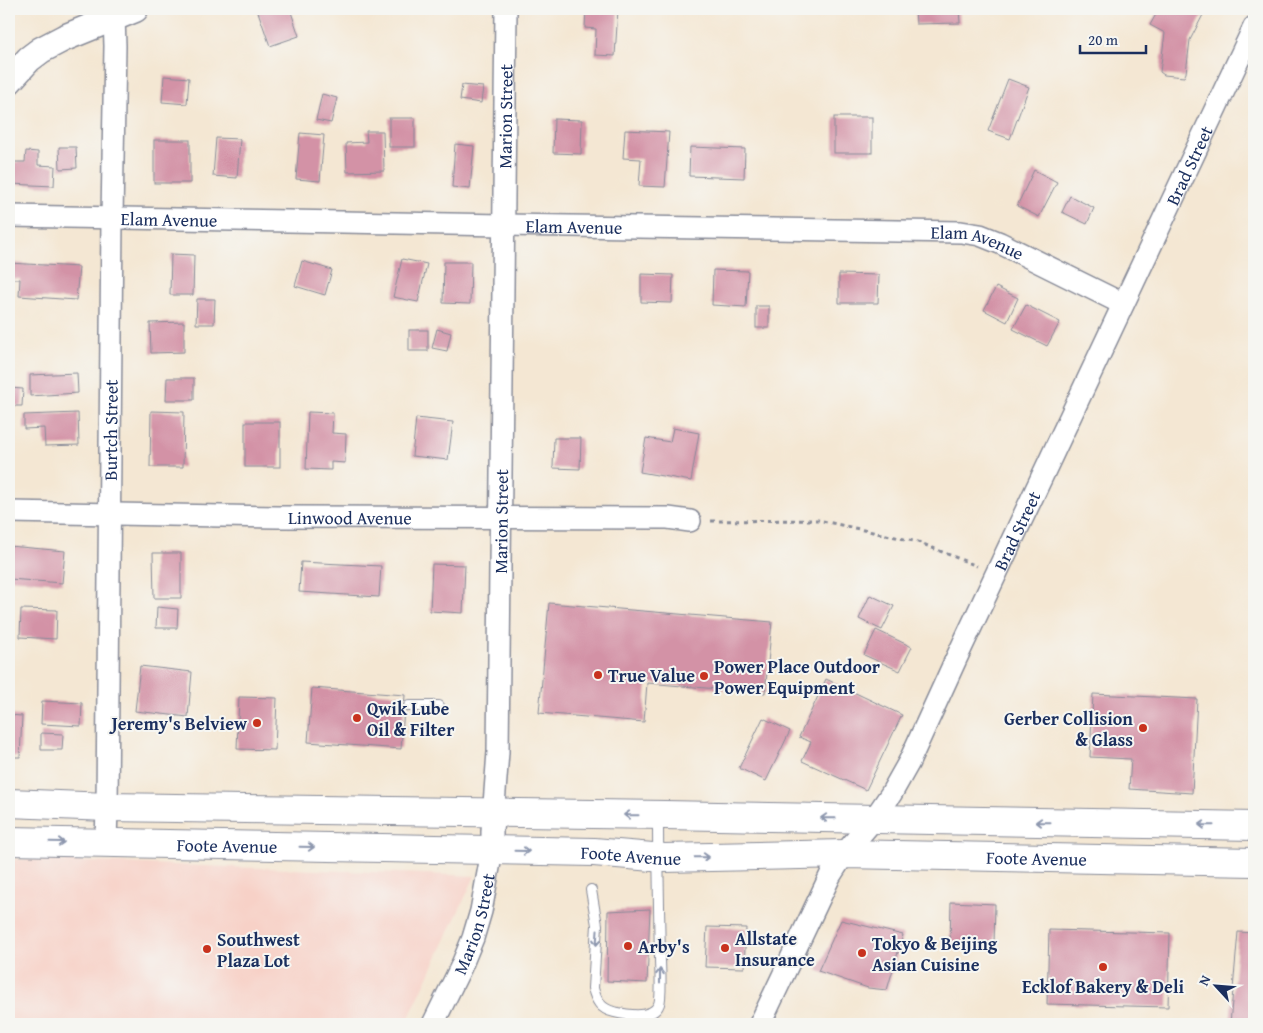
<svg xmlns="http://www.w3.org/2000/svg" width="1263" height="1033" font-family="'Gentium Book Plus',serif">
<rect width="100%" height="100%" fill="#f6f6f2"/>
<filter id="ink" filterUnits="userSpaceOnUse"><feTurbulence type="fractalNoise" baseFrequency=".02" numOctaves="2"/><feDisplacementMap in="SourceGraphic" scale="10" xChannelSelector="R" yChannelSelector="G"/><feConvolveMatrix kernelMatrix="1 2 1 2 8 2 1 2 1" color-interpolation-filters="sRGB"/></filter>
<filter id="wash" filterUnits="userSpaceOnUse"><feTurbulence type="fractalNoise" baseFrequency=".0096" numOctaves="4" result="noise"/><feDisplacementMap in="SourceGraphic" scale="20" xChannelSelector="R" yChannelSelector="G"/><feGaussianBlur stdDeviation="1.12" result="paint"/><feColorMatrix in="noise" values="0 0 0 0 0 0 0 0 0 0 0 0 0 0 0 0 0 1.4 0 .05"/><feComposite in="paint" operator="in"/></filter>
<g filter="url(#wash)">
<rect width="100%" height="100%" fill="#f4e7d3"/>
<!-- built -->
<polygon fill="#f7d1c7" points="9,859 426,874 475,876 406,1024 9,1024"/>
<g id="blocks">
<!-- building -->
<g fill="#d392a6">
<polygon points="257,9 290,9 299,36 270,46"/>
<polygon points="396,9 412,9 398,14"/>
<polygon points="586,9 618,9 615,56 595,55 596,29 585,28"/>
<polygon points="915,9 959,9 960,23 916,24"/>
<polygon points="1159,9 1206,9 1190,40 1186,73 1184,77 1164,75 1160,72 1165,33 1150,25"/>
<polygon points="164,76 189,78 187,104 162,102"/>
<polygon points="1008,79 1029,87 1010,139 988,131"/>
<polygon points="462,85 483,87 481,103 460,100"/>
<polygon points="322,94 337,98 331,123 316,120"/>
<rect x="834" y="117" width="38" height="36"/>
<rect x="389" y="118" width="26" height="29"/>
<polygon points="554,119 582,120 581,154 553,153"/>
<polygon points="625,130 669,132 665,187 639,186 641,159 623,158"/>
<polygon points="366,131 383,131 384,171 347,172 346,143 367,142"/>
<polygon points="300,133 324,135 320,181 296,179"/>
<polygon points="216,138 240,139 237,178 213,176"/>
<rect x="154" y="140" width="36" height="43"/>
<polygon points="455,144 474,146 470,189 452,187"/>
<polygon points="59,147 76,147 77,168 60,169"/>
<polygon points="690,147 745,149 744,178 689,176"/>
<polygon points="26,151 38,152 38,165 55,166 54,186 9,184 10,162 25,162"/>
<polygon points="1034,170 1057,182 1039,217 1017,206"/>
<polygon points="1070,196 1094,208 1087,224 1062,212"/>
<polygon points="171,254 194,255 193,295 170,295"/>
<polygon points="402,259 427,264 418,302 393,297"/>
<polygon points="302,261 332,270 325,295 295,286"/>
<polygon points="444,262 471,262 470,304 443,303"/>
<polygon points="9,263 79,267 76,300 19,296 20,279 9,279"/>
<polygon points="713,270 748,271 746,307 712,305"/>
<polygon points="641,274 673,275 672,303 641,302"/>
<polygon points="839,274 879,275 878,303 839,303"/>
<polygon points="996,287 1018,298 1007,322 984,310"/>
<polygon points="197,299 215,299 214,324 196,324"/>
<polygon points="1026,305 1060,322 1047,346 1013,329"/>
<rect x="756" y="306" width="13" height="22"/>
<polygon points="184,322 184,352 151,353 150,323"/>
<polygon points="437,329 451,333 447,351 432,348"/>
<rect x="409" y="330" width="19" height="21"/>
<polygon points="77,373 78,393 30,396 30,375"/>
<polygon points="167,378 194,378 194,400 166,400"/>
<polygon points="9,388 23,389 22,406 9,406"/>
<polygon points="151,411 184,412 183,467 150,467"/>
<polygon points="308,412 333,413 332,433 346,434 345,463 331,462 331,470 306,469"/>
<polygon points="78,413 79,445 45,446 44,428 24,429 24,415"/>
<polygon points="416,418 453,422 448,460 412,456"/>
<rect x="245" y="422" width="35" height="45"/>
<polygon points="673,428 699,433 691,481 640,472 646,438 670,442"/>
<polygon points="554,438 581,438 580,469 553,468"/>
<polygon points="9,546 65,551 62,583 9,579"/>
<polygon points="153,553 181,553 181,598 154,598"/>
<polygon points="301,562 381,566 379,597 299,592"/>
<polygon points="432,564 465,565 463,613 430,611"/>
<polygon points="870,595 894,606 882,630 859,619"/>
<polygon points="549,603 772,622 765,693 647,683 644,722 539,713"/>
<polygon points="157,607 178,609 177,628 156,628"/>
<polygon points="21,609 57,610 56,639 20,637"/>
<polygon points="876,630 912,647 900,671 864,655"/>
<polygon points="140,666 192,672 188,717 135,711"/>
<polygon points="826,679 902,715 866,790 802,761 811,742 799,737"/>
<polygon points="312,688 405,695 401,749 308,742"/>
<polygon points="1093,694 1197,699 1192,793 1129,789 1131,759 1090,757"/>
<polygon points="239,697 277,698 275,750 237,749"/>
<polygon points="42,701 82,703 81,726 41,724"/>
<polygon points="9,715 22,716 20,757 9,757"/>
<polygon points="763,718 790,731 766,781 739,768"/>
<polygon points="41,733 63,734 62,750 41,750"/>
<polygon points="951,902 995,904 994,945 950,944"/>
<polygon points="650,909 647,983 607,981 608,911"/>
<polygon points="841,920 903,935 887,990 868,988 818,971"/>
<polygon points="707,927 746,928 744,968 705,967"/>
<polygon points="1049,930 1170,933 1168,1007 1047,1004"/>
<polygon points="1238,932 1254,933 1254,1024 1230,1024"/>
</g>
</g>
</g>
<g filter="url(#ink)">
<use href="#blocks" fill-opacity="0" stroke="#888b98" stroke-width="1"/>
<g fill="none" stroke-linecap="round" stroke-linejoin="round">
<defs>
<g id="service">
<polyline points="409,706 439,706"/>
<path d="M591,890L597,925L593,988C596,1001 601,1009 614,1012C627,1015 653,1020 659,1004C662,996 660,967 660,958C659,910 658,863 658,816"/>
</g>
<g id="minor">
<path id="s1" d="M9,216L503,225L961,232L980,235L1000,243L1123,304"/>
<path id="s2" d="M9,512L277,517L668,518L690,521"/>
<path id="s3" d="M106,842L107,807L112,217L115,46L114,17"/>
<path id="s4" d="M433,1024L461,967L473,938L481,911L492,851V831L498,752L506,9"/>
<path id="s5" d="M760,1024L830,876L844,854L874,819L891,794L909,762L956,659L1254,27"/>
</g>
<polyline id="tertiary" points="9,81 29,59 41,50 64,38 135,9"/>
<g id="trunk">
<polyline points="9,803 107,807 665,815 1254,826"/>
<path id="s6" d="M9,841L594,852L664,858L844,854L1254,862"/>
</g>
</defs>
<!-- service casing -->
<use href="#service" stroke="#888b98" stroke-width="12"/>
<!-- minor casing -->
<use href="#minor" stroke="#888b98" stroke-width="24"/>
<!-- tertiary casing -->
<use href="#tertiary" stroke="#888b98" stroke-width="29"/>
<!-- trunk casing -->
<use href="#trunk" stroke="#888b98" stroke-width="30"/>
<!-- path -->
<polyline stroke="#888b98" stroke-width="3" stroke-dasharray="4 4" stroke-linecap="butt" points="711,521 818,520 918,542 977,566"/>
<!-- service -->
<use href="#service" stroke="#fff" stroke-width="10"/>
<!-- minor -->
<use href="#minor" stroke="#fff" stroke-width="21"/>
<!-- tertiary -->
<use href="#tertiary" stroke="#fff" stroke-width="26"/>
<!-- trunk -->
<use href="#trunk" stroke="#fff" stroke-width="28"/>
</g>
<!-- one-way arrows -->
<defs><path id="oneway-shaft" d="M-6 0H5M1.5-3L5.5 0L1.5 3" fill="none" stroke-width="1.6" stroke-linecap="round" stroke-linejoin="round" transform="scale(1.25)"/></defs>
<g stroke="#8d97ae">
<use href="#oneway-shaft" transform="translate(631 815) rotate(-179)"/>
<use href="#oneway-shaft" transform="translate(828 818) rotate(-179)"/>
<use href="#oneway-shaft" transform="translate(1043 822) rotate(-179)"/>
<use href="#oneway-shaft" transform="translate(1206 825) rotate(-179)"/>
<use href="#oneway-shaft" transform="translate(57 842) rotate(1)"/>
<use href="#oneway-shaft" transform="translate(307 847) rotate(1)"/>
<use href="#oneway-shaft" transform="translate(522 851) rotate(1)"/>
<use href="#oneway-shaft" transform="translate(702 857) rotate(-1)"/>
<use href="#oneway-shaft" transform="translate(597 938) rotate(94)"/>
<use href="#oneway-shaft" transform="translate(660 976) rotate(-90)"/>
</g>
</g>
<!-- markers -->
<g fill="#c8321e" stroke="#f6f6f2" stroke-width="2">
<circle cx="598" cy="675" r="5"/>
<circle cx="704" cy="676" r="5"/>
<circle cx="357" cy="718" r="5"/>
<circle cx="257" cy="723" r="5"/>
<circle cx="1143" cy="728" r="5"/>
<circle cx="628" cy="946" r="5"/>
<circle cx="725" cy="948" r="5"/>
<circle cx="207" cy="949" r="5"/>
<circle cx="862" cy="953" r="5"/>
<circle cx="1103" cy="967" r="5"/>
</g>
<g text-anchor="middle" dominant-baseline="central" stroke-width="4" stroke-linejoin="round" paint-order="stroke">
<!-- street labels -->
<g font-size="18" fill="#1b2f5e" stroke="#f6f6f2">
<text stroke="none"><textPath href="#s4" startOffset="919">Marion Street</textPath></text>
<text stroke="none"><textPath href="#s5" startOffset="962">Brad Street</textPath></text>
<text stroke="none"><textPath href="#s1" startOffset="160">Elam Avenue</textPath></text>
<text stroke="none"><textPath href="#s1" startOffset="565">Elam Avenue</textPath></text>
<text stroke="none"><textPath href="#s1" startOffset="970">Elam Avenue</textPath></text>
<text stroke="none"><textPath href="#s3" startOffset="412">Burtch Street</textPath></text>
<text stroke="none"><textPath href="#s2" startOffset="341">Linwood Avenue</textPath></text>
<text stroke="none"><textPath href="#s4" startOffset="514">Marion Street</textPath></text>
<text stroke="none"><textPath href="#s5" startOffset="558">Brad Street</textPath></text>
<text stroke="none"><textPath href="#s6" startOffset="218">Foote Avenue</textPath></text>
<text stroke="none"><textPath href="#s6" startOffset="622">Foote Avenue</textPath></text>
<text stroke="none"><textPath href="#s6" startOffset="1028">Foote Avenue</textPath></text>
<text stroke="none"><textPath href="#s4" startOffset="109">Marion Street</textPath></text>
</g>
<!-- poi labels -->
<g font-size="18" font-weight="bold" fill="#1b2f5e" stroke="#f6f6f2" text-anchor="start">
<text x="714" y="666">Power Place Outdoor<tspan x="714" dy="21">Power Equipment</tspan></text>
<text x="608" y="675">True Value</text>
<text x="367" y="708">Qwik Lube<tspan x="367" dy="21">Oil &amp; Filter</tspan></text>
<text x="1133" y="718" text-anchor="end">Gerber Collision<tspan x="1133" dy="21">&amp; Glass</tspan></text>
<text x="247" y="723" text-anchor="end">Jeremy's Belview</text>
<text x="735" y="938">Allstate<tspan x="735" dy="21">Insurance</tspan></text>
<text x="217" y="939">Southwest<tspan x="217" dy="21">Plaza Lot</tspan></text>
<text x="872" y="943">Tokyo &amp; Beijing<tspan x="872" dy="21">Asian Cuisine</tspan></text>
<text x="638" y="946">Arby's</text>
<text x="1103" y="986" text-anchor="middle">Ecklof Bakery &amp; Deli</text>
</g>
</g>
<!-- margin -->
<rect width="1263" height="1033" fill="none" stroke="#f6f6f2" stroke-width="30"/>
<!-- north arrow -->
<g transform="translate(1216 986) rotate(296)" stroke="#f6f6f2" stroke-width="4" paint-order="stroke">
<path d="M0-4L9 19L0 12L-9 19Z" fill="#1b2f5e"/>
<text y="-8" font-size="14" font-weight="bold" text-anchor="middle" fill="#1b2f5e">N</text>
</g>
<!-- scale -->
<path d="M1080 45v8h66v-8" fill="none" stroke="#1b2f5e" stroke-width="2.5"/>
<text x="1088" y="45" font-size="15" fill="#1b2f5e" stroke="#f6f6f2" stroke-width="4" paint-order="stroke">20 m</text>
</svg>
